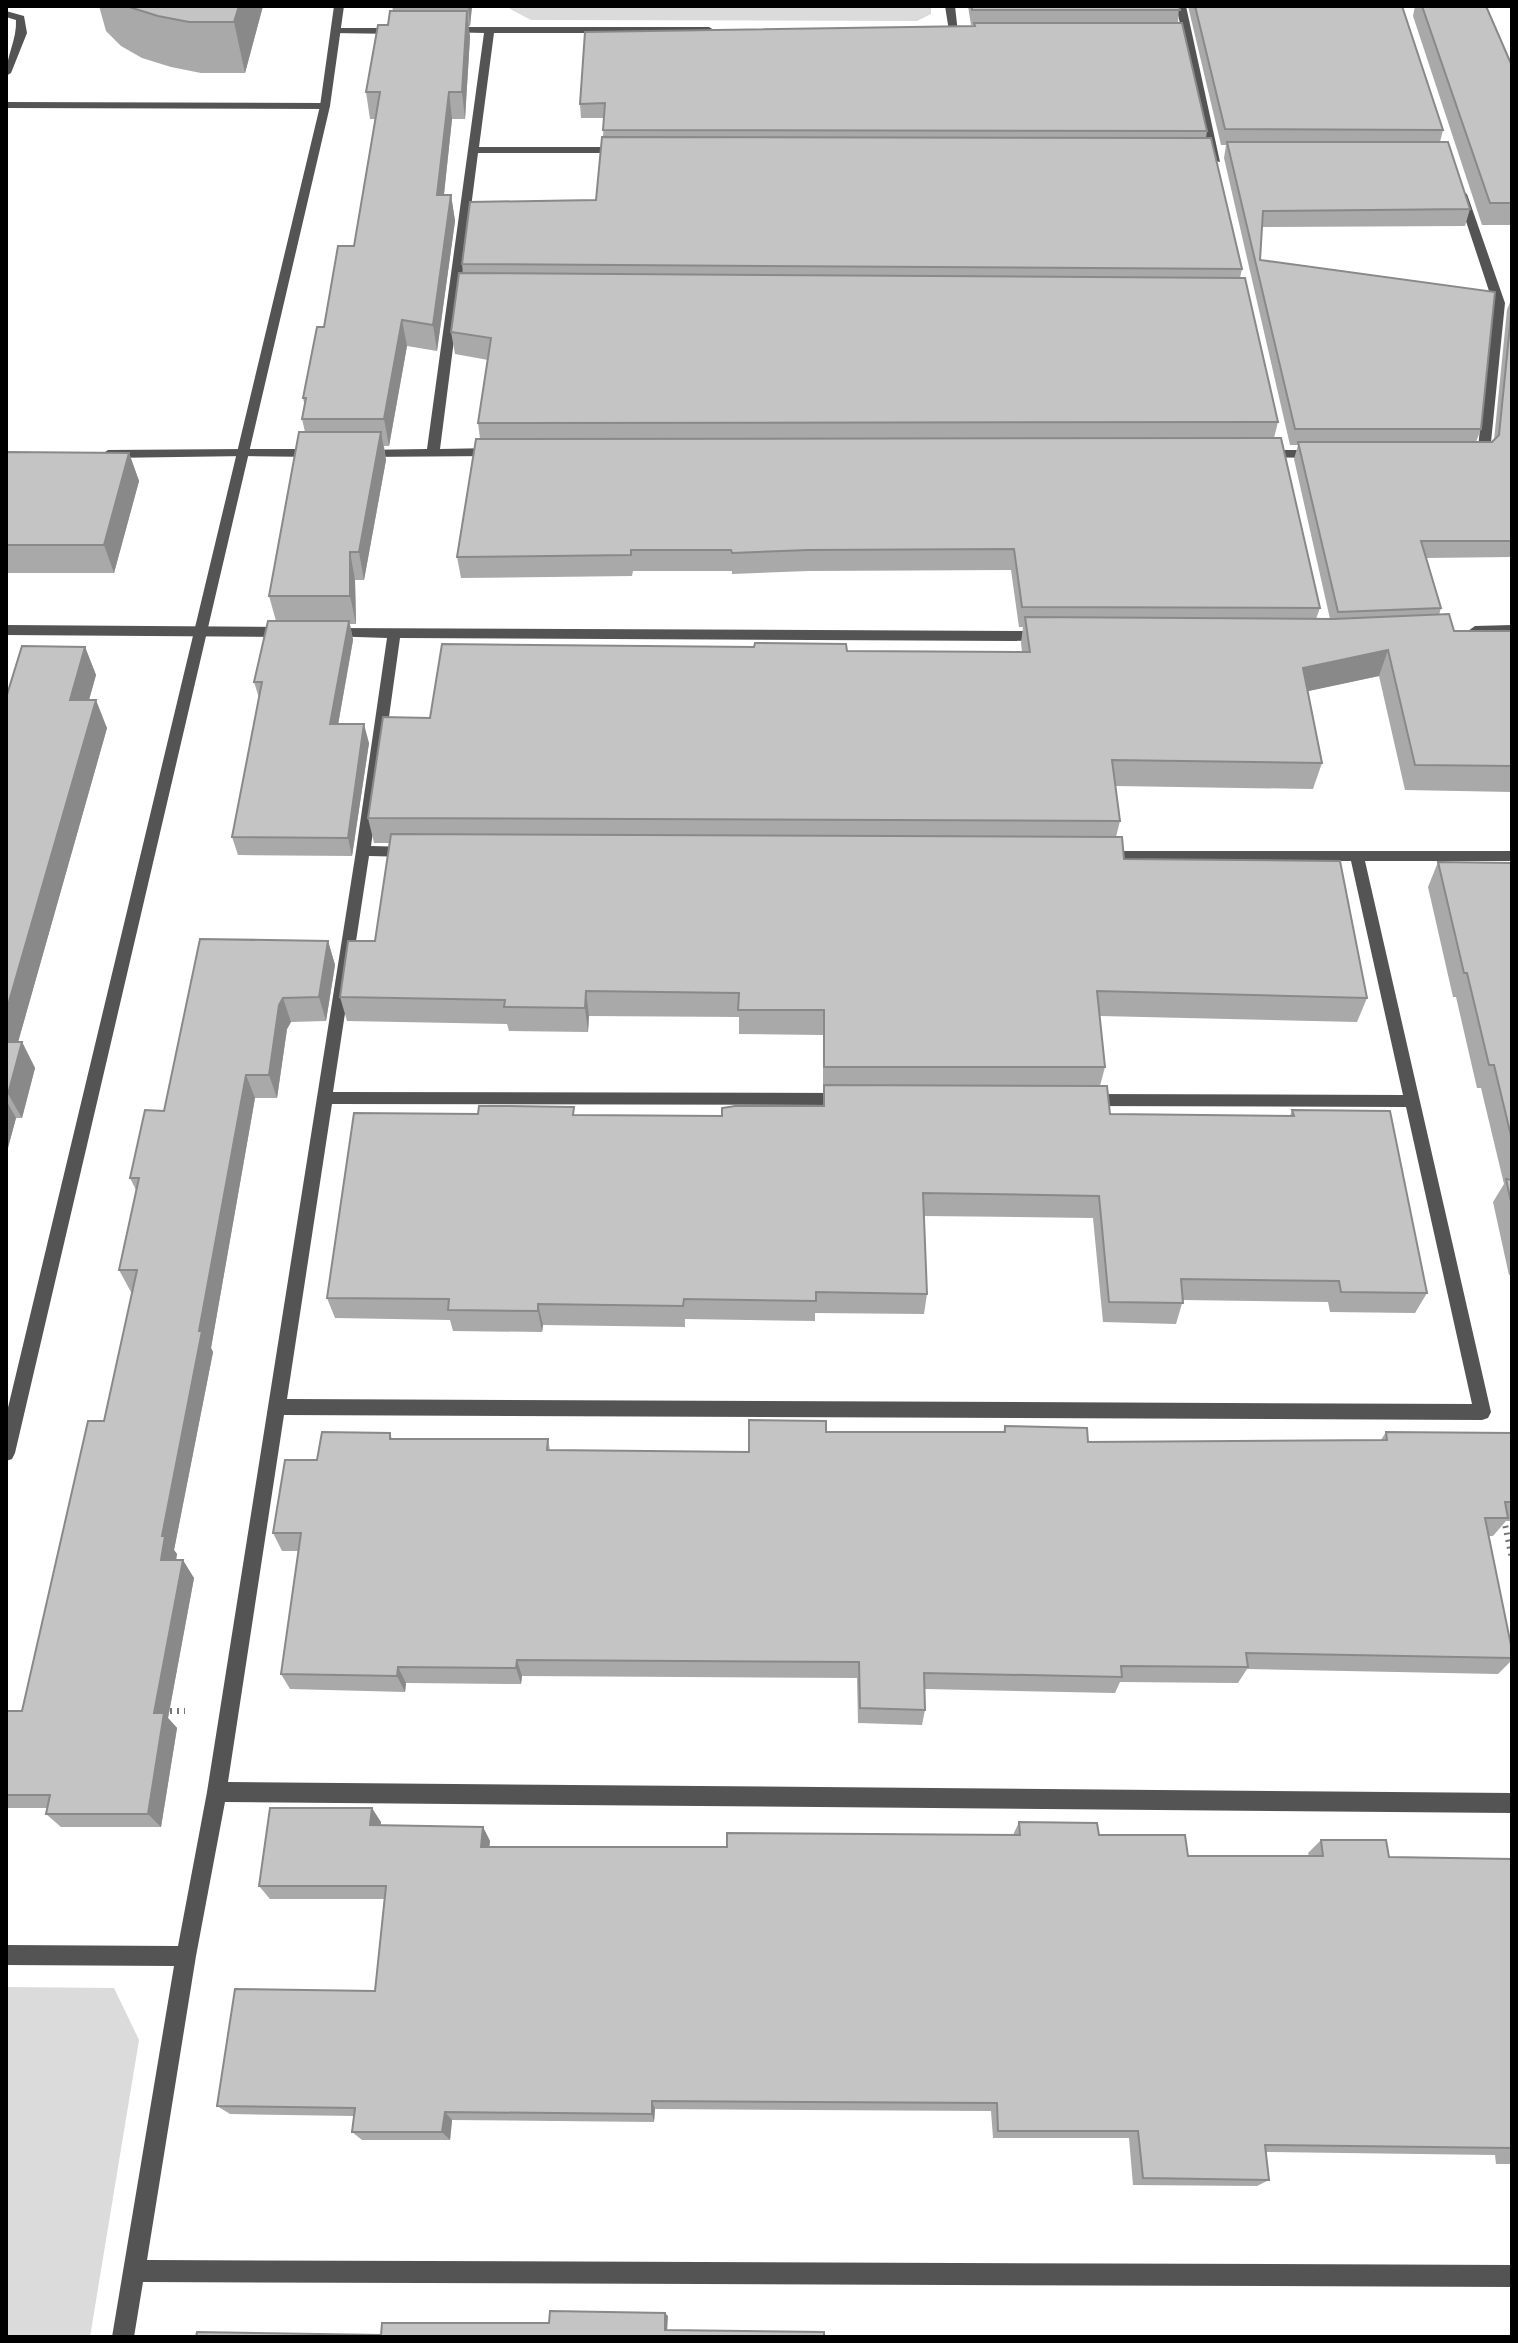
<svg xmlns="http://www.w3.org/2000/svg" width="1518" height="2343" font-family="Overpass,sans-serif">
<rect width="100%" height="100%" fill="#fff"/>
<!-- green -->
<g fill="#dbdbdb">
<polygon points="511,6 931,6 931,14 917,21 531,20 510,9"/>
<polygon points="6,1987 114,1988 139,2040 90,2337 6,2337"/>
</g>
<g fill="none" stroke-linecap="round" stroke-linejoin="round">
<!-- path -->
<g stroke="#767676" stroke-width="6" stroke-dasharray="2 5" stroke-linecap="butt">
<polyline points="1504,1519 1512,1559"/>
<polyline points="163,1711 185,1711"/>
</g>
<!-- service -->
<g fill="#545454" fill-rule="evenodd">
<path d="M6,11L24,16L27,33L11,73L6,76C6,56 17,40 16,20L6,17Z"/>
<polygon points="6,102 325,103 330,106 325,109 6,108"/>
<polygon points="244,449 248,450 248,456 108,458 102,454 108,450"/>
</g>
<!-- minor -->
<g fill="#545454" fill-rule="evenodd">
<polygon points="945,6 955,6 958,33 949,31"/>
<polygon points="1176,6 1186,6 1220,162 1211,160"/>
<polygon points="448,27 709,27 714,30 709,33 494,33 479,147 619,147 624,150 619,153 478,153 440,449 493,448 499,452 493,456 364,457 358,453 360,450 427,449 484,33 444,32 444,28"/>
<polygon points="336,28 397,28 402,31 397,34 332,33 331,31"/>
<path d="M1462,191L1467,194L1505,303L1490,452C1485,458 1471,458 1466,452L1468,449L1478,448L1493,303L1457,194Z"/>
<polygon points="244,449 317,449 323,453 317,457 240,456 240,450"/>
<polygon points="1264,450 1317,450 1323,454 1317,458 1260,457 1260,451"/>
<polygon points="6,625 284,627 291,632 284,637 6,635"/>
<polygon points="1512,625 1512,635 1475,636 1468,631 1475,626"/>
<polygon points="332,628 1044,631 1051,636 1044,641 400,638 371,846 410,847 417,852 410,857 369,856 333,1092 844,1093 850,1094 852,1099 850,1104 844,1105 332,1104 287,1399 1472,1404 1406,1107 1087,1106 1081,1105 1079,1100 1081,1095 1087,1094 1403,1095 1351,861 1105,860 1098,855 1100,851 1512,851 1512,861 1365,861 1491,1412 1488,1418 1482,1420 284,1415 228,1782 1512,1793 1512,1813 225,1802 196,1956 147,2260 1512,2265 1512,2287 143,2282 134,2337 112,2337 174,1966 6,1965 6,1945 178,1946 207,1792 356,851 387,638 327,636 327,630"/>
</g>
<!-- tertiary -->
<polygon fill="#545454" fill-rule="evenodd" points="334,6 344,6 330,106 15,1453 12,1459 6,1461 6,1416 320,106"/>
</g>
<!-- wall -->
<g fill="#a9a9a9">
<polygon points="99,6 263,6 245,73 201,73 171,67 142,58 121,46 106,31"/>
<polygon points="392,6 472,6 470,26 468,26 470,37 465,119 452,119 444,195 451,195 455,221 437,351 407,346 389,446 384,446 386,460 364,580 355,580 356,624 350,624 353,640 338,724 369,743 352,856 238,855 232,837 259,698 254,682 276,621 269,596 305,432 302,419 305,407 303,398 324,327 354,246 375,119 370,119 366,92 393,11"/>
<polygon points="968,6 1179,6 1178,23 1207,131 1206,138 1242,269 1240,278 1278,422 1274,438 1320,608 1316,619 1330,619 1294,459 1298,445 1290,445 1224,158 1226,145 1221,145 1188,6 1402,6 1443,130 1440,142 1470,209 1465,226 1262,227 1260,260 1481,429 1476,442 1492,442 1494,440 1507,310 1512,297 1512,557 1426,558 1441,608 1439,615 1454,631 1512,631 1512,792 1405,790 1379,676 1307,691 1322,763 1313,789 1115,786 1120,821 1116,837 1124,859 1367,998 1357,1022 1100,1016 1105,1067 1100,1086 1110,1114 1290,1116 1292,1110 1427,1293 1415,1313 1330,1312 1328,1302 1183,1300 1176,1324 1103,1322 1093,1218 924,1216 927,1294 924,1314 815,1313 815,1321 685,1319 685,1327 543,1325 542,1332 453,1331 450,1320 335,1318 327,1298 575,1115 722,1116 823,1106 823,1035 739,1034 739,1017 589,1016 588,1032 509,1031 507,1024 347,1021 340,997 375,941 390,843 374,843 368,818 430,718 847,651 1022,652 1021,643 1023,627 1019,627 1011,570 808,571 732,574 732,571 633,571 632,576 461,578 457,557 480,439 478,423 488,360 455,354 451,332 463,273 462,264 596,200 603,137 604,118 581,118 580,104 974,26 974,25 971,25"/>
<polygon points="1415,6 1486,6 1512,66 1512,225 1482,225 1413,16"/>
<polygon points="6,452 129,453 139,481 114,573 6,573"/>
<polygon points="85,647 96,675 89,700 107,728 18,1042 22,1042 35,1068 22,1118 16,1118 6,1155 6,698"/>
<polygon points="1438,862 1512,863 1512,1275 1509,1275 1493,1202 1504,1184 1481,1088 1477,1088 1456,997 1453,997 1428,887"/>
<polygon points="328,941 335,965 326,1021 291,1022 287,1029 277,1098 255,1098 211,1348 213,1352 174,1550 177,1554 176,1560 194,1578 168,1718 177,1728 161,1827 61,1827 46,1814 47,1808 6,1808 6,1711 22,1711 104,1421 132,1292 131,1292 119,1270 136,1190 130,1178 164,1111"/>
<polygon points="1005,1426 1088,1442 1381,1440 1386,1432 1512,1433 1512,1521 1506,1521 1493,1536 1489,1536 1512,1650 1512,1660 1498,1674 1247,1669 1238,1683 1120,1682 1115,1693 925,1689 925,1710 922,1725 858,1723 857,1678 522,1676 521,1684 406,1683 405,1692 290,1689 281,1674 299,1551 282,1551 273,1533 317,1460 390,1433 392,1439 548,1439 550,1450 749,1452 826,1432 1003,1432"/>
<polygon points="381,1822 380,1825 483,1827 490,1841 489,1847 727,1847 1013,1835 1019,1822 1099,1835 1188,1856 1309,1856 1308,1853 1321,1840 1389,1857 1512,1859 1512,2164 1496,2164 1495,2155 1266,2152 1269,2180 1257,2186 1133,2185 1129,2138 993,2138 991,2111 655,2109 654,2122 452,2120 450,2140 362,2140 352,2132 354,2116 230,2114 217,2106 375,1991 384,1899 270,1899 259,1886"/>
</g>
<!-- shaded-wall -->
<g fill="#898989">
<polygon points="239,6 263,6 245,73 234,22"/>
<polygon points="468,6 472,6 470,26"/>
<polygon points="467,11 470,37 465,119 462,92"/>
<polygon points="449,92 452,119 441,221 437,195"/>
<polygon points="451,195 455,221 437,351 433,325"/>
<polygon points="402,320 407,346 389,446 384,419"/>
<polygon points="381,432 386,460 364,580 359,552"/>
<polygon points="129,453 139,481 114,573 104,545"/>
<polygon points="350,552 355,580 356,624 350,596"/>
<polygon points="349,621 353,640 335,742 330,724"/>
<polygon points="85,647 96,675 81,728 70,700"/>
<polygon points="1388,650 1379,676 1295,694 1303,668"/>
<polygon points="96,700 107,728 11,1067 6,1058 6,1012"/>
<polygon points="364,724 369,743 352,856 348,838"/>
<polygon points="328,941 335,965 326,1021 319,997"/>
<polygon points="586,991 589,1016 588,1032 585,1008"/>
<polygon points="283,998 291,1022 287,1029 277,1098 269,1075 279,1005"/>
<polygon points="22,1042 35,1068 22,1118 8,1094"/>
<polygon points="246,1075 255,1098 211,1348 213,1352 174,1550 177,1554 173,1578 161,1560 162,1536"/>
<polygon points="6,1100 16,1118 6,1155"/>
<polygon points="538,1304 543,1325 542,1332 538,1311"/>
<polygon points="183,1560 194,1578 168,1718 177,1728 161,1827 148,1814 154,1713"/>
<polygon points="517,1660 522,1676 521,1684 516,1668"/>
<polygon points="398,1667 406,1683 405,1692 397,1676"/>
<polygon points="372,1808 381,1822 379,1839 370,1825"/>
<polygon points="483,1827 490,1841 488,1860 481,1847"/>
<polygon points="652,2101 655,2109 654,2122 652,2114"/>
<polygon points="445,2112 452,2120 450,2140 442,2132"/>
<polygon points="665,2313 668,2316 667,2333 665,2330"/>
</g>
<!-- building -->
<g fill="#c4c4c4" stroke="#898989" stroke-width="2">
<polygon points="126,6 239,6 234,22 189,22 158,16"/>
<polygon points="972,6 1179,6 1180,10 972,10"/>
<polygon points="1195,6 1402,6 1443,130 1225,129"/>
<polygon points="1422,6 1486,6 1512,66 1512,203 1490,203"/>
<polygon points="390,11 467,11 462,92 449,92 437,195 451,195 433,325 402,320 384,419 302,419 306,398 303,398 317,327 324,327 338,246 354,246 380,92 366,92 378,25 388,25"/>
<polygon points="974,23 1182,23 1207,131 603,130 605,103 580,104 585,32 975,26"/>
<polygon points="602,137 1211,138 1242,269 462,264 470,202 596,200"/>
<polygon points="1227,142 1448,142 1470,209 1263,211 1260,260 1495,292 1481,429 1295,429"/>
<polygon points="459,273 1245,278 1278,422 478,423 491,338 451,332"/>
<polygon points="1512,306 1512,541 1421,541 1441,608 1338,612 1298,442 1492,442 1499,435"/>
<polygon points="299,432 381,432 359,552 350,552 350,596 269,596"/>
<polygon points="1281,438 1320,608 1022,607 1014,549 808,550 732,553 731,550 631,550 631,555 457,557 476,439"/>
<polygon points="6,452 129,453 104,545 6,545"/>
<polygon points="1449,614 1454,631 1512,631 1512,766 1415,765 1388,650 1303,668 1322,763 1112,760 1120,821 368,818 383,717 430,718 442,644 754,647 755,643 846,644 847,651 1030,652 1025,617 1333,619"/>
<polygon points="268,621 349,621 330,724 364,724 348,838 232,837 262,682 254,682"/>
<polygon points="22,646 85,647 70,700 96,700 6,1012 6,698"/>
<polygon points="391,834 1122,837 1124,859 1340,861 1367,998 1097,991 1105,1067 824,1067 824,1010 738,1010 739,993 586,991 585,1008 504,1007 505,1000 340,997 348,941 375,941"/>
<polygon points="1438,862 1512,863 1512,1140 1494,1065 1489,1065 1467,973 1464,973"/>
<polygon points="200,939 328,941 319,997 283,998 279,1005 269,1075 246,1075 199,1331 202,1331 162,1536 165,1536 161,1560 183,1560 154,1713 164,1713 148,1814 46,1814 50,1795 6,1795 6,1711 22,1711 88,1421 104,1421 137,1270 119,1270 139,1178 130,1178 145,1110 164,1111"/>
<polygon points="6,1042 22,1042 8,1094 6,1094"/>
<polygon points="824,1085 1107,1086 1110,1114 1294,1116 1292,1110 1390,1111 1427,1293 1341,1292 1339,1281 1181,1279 1183,1303 1109,1302 1099,1196 923,1193 927,1294 816,1292 816,1301 684,1299 683,1306 538,1304 538,1311 448,1310 449,1299 327,1298 354,1113 478,1114 479,1106 504,1106 574,1107 573,1115 722,1116 722,1108 735,1106 824,1106"/>
<polygon points="1506,1179 1512,1180 1512,1206"/>
<polygon points="749,1420 826,1421 826,1432 1005,1432 1005,1426 1087,1428 1088,1442 1387,1440 1386,1432 1512,1433 1512,1502 1505,1502 1508,1518 1485,1518 1512,1650 1512,1658 1246,1653 1248,1667 1121,1666 1122,1677 924,1673 925,1710 860,1708 859,1662 517,1660 516,1668 398,1667 397,1676 281,1674 301,1533 273,1533 285,1460 317,1460 322,1432 390,1433 390,1439 548,1439 547,1450 749,1452"/>
<polygon points="270,1808 372,1808 370,1825 483,1827 481,1847 727,1847 727,1833 1020,1835 1019,1822 1097,1823 1099,1835 1185,1835 1188,1856 1323,1856 1321,1840 1386,1840 1389,1857 1512,1859 1512,2148 1265,2145 1269,2180 1143,2178 1138,2131 998,2131 997,2103 652,2101 652,2114 445,2112 442,2132 352,2132 355,2108 217,2106 235,1989 375,1991 386,1886 259,1886"/>
<polygon points="550,2311 665,2313 665,2330 824,2332 824,2337 196,2337 197,2332 381,2335 382,2323 549,2323"/>
</g>
<!-- border -->
<rect width="1518" height="2343" fill="none" stroke="#000000" stroke-width="16"/>
</svg>
